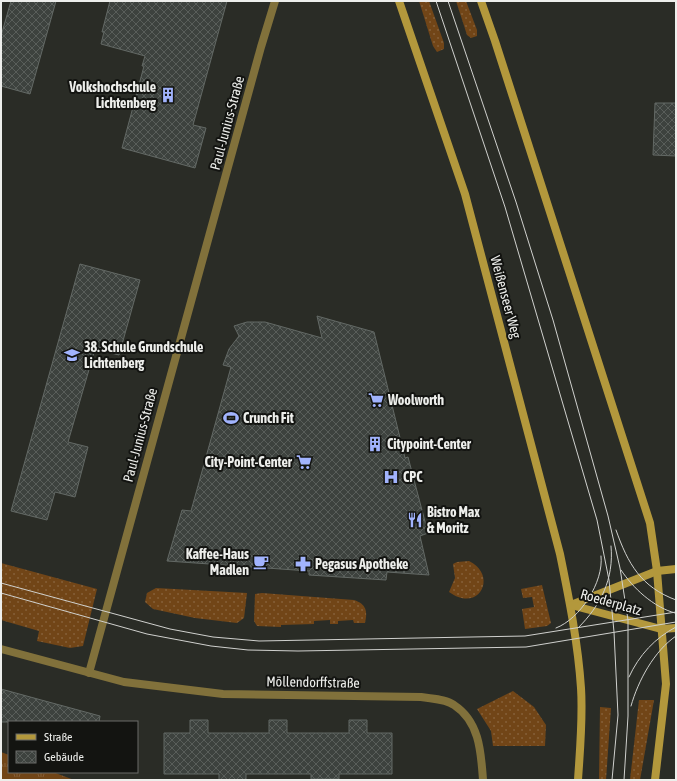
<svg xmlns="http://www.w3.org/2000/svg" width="677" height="781" font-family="'Asap Condensed',sans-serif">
<defs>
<pattern id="grass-dots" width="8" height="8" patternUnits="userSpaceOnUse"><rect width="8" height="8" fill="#714517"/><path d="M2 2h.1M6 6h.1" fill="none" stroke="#866039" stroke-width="1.8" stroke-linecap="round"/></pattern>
<pattern id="park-tufts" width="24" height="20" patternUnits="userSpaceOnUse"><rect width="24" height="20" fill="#714517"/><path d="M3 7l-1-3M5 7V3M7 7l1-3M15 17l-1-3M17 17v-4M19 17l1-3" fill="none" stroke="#866039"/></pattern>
<pattern id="building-cross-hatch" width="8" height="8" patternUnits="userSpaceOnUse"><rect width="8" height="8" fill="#3d423e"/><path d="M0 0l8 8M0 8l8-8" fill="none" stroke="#595e5a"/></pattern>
</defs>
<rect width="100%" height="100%" fill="#2a2c26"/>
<!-- grass -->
<g fill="url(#grass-dots)">
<polygon points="419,1 429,1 444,43 444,49 437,52 433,46"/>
<polygon points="456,1 466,1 477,30 477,36 471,38 467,35"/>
<path d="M469,561C498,575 480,614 449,592L455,578L453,564L457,562Z"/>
<polygon points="1,563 97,589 83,646 70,648 37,641 39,631 1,620"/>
<polygon points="542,585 551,623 547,626 525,629 522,609 534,607 532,597 523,598 521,589"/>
<polygon points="156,588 247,593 244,618 237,623 195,618 153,609 145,602 147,593"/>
<path d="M262,593L354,600C366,604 368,611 365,623H354L353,620L338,621V624H330V620L314,621V624L281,625V627L257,626L254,621L255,594Z"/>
<polygon points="513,691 534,707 546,725 545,746 493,746 491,731 477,709"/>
<polygon points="639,700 654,700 640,780 630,780"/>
<polygon points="600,707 611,708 606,780 599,780"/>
</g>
<!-- park -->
<polygon fill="url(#park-tufts)" points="1,752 9,755 9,772 53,772 74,780 1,780"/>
<!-- building -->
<g fill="url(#building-cross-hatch)" stroke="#636965">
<polygon points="11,1 56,1 30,94 1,86 1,36"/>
<polygon points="110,1 227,1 193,125 206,128 195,168 122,148 144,66 142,66 145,56 101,44 104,32 102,32"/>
<polygon points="655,103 676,103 676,156 653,155"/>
<polygon points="80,264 140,280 119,355 95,349 68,442 88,447 75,497 55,492 47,520 11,511"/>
<polygon points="317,316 374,332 405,458 408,457 428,533 420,536 429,575 387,572 386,580 309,575 309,571 167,561 182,510 191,511 231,367 223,365 229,349 239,336 234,326 247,322 265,322 322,338"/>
<polygon points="1,689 100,716 99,722 1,722"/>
<polygon points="190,720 208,720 208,733 269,733 269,720 287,720 287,733 349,733 349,720 367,720 367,733 392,733 392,774 339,774 339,779 311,779 311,774 246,774 246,780 219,780 219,774 164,774 164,733 190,733"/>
</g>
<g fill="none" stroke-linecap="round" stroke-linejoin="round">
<!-- street -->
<g stroke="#81713b" stroke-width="8">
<path d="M1,649L124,682L223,694L421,697C432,699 446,699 454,705C480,722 481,753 483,780"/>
<polyline points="89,673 261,47 275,1"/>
</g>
<!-- secondary -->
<g stroke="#b3983c" stroke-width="8">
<path d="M399,1L465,194L560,554C569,598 578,643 581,688C583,718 580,749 578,780"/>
<polyline points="481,1 495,41 650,523 657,571 666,684 655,780"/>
<polyline points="571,605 657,571 676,569"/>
<polyline points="571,605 661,629 676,628"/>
</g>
<!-- tram -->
<g stroke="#d0d1ce" stroke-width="1">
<polyline points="436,1 505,207 597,520 609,580 614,632 618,715 612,780"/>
<polyline points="448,1 516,202 553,320 608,516 620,568 628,620 628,716 624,780"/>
<path d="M616,530C628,564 641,587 676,600"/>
<path d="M621,570C633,588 653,607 675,613"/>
<polyline points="1,583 170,629 213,637 259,641 525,636 676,612"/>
<polyline points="1,593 147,634 211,646 248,650 298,651 526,647 676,622"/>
<path d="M556,628C580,619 604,582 601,556"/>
<path d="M578,628C601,605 614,579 611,546"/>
<path d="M629,677C639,655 655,638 676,627"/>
<path d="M631,706C638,681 654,651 676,636"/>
</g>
</g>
<!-- icons -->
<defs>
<symbol id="building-bare" viewBox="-9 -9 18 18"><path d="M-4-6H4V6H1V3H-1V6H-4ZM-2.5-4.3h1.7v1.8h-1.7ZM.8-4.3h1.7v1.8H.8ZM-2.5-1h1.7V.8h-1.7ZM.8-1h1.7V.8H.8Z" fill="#a1b3fd" stroke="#131411" stroke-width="2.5" paint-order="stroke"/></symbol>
<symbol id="school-bare" viewBox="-9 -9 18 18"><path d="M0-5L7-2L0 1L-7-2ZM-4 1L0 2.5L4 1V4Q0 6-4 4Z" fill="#a1b3fd" stroke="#131411" stroke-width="2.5" paint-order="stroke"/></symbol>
<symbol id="supermarket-bare" viewBox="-9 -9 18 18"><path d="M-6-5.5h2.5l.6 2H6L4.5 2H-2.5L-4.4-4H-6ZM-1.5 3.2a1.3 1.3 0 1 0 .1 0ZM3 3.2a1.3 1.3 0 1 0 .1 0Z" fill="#a1b3fd" stroke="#131411" stroke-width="2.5" paint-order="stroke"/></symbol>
<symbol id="stadium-bare" viewBox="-9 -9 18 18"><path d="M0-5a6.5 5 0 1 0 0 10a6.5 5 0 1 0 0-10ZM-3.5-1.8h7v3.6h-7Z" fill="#a1b3fd" stroke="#131411" stroke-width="2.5" paint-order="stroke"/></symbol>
<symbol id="hospital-bare" viewBox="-9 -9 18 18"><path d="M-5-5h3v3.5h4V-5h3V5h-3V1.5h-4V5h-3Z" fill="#a1b3fd" stroke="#131411" stroke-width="2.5" paint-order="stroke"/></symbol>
<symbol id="restaurant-bare" viewBox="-9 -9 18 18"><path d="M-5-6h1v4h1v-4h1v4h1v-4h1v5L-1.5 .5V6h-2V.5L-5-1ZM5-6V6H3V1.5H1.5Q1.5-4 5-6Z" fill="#a1b3fd" stroke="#131411" stroke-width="2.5" paint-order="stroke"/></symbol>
<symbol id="cafe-bare" viewBox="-9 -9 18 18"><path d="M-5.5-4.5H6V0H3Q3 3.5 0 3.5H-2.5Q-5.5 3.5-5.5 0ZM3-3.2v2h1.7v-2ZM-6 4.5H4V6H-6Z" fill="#a1b3fd" stroke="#131411" stroke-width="2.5" paint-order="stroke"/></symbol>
<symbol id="pharmacy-bare" viewBox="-9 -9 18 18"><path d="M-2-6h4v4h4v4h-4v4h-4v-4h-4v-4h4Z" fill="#a1b3fd" stroke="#131411" stroke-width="2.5" paint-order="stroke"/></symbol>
</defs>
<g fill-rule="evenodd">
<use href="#building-bare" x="157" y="84" width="22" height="22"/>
<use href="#school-bare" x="61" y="344" width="22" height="22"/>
<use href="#supermarket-bare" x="365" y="389" width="22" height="22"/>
<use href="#stadium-bare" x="220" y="407" width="22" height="22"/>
<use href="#building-bare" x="364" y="433" width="22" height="22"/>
<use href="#supermarket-bare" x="293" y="451" width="22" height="22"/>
<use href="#hospital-bare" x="380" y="466" width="22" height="22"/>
<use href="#restaurant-bare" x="404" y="509" width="22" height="22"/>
<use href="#cafe-bare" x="250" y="551" width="22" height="22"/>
<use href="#pharmacy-bare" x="292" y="553" width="22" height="22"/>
</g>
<g text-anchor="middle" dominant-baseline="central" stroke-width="4" stroke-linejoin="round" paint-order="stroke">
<!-- poi labels -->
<g font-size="14" font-weight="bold" fill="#edeeeb" stroke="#131411" text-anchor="start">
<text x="156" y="87" text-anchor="end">Volkshochschule<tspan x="156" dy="16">Lichtenberg</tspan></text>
<text x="84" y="347">38. Schule Grundschule<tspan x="84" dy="16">Lichtenberg</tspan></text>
<text x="388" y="400">Woolworth</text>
<text x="243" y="418">Crunch Fit</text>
<text x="387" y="444">Citypoint-Center</text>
<text x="292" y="462" text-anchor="end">City-Point-Center</text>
<text x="403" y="477">CPC</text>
<text x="427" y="512">Bistro Max<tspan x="427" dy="16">&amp; Moritz</tspan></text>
<text x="249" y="554" text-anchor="end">Kaffee-Haus<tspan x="249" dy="16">Madlen</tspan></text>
<text x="315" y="564">Pegasus Apotheke</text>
</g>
<!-- street labels -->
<g font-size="14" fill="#edeeeb" stroke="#131411">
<text transform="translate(227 123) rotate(-75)">Paul-Junius-Straße</text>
<text transform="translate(506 297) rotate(75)">Weißenseer Weg</text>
<text transform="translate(140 435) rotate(-75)">Paul-Junius-Straße</text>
<text transform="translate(611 602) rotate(16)">Roederplatz</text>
<text transform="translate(313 682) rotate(1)">Möllendorffstraße</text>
</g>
</g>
<!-- border -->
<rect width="677" height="781" fill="none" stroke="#edeeeb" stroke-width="4"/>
<!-- legend -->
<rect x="8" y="721" width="130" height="52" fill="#131411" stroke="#6a6b68"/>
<rect x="16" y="734" width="20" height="6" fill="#b3983c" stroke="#6a6b68"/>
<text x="44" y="741" font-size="12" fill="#edeeeb">Straße</text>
<rect x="16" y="751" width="20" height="12" fill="url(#building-cross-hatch)" stroke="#6a6b68"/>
<text x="44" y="761" font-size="12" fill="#edeeeb">Gebäude</text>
</svg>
